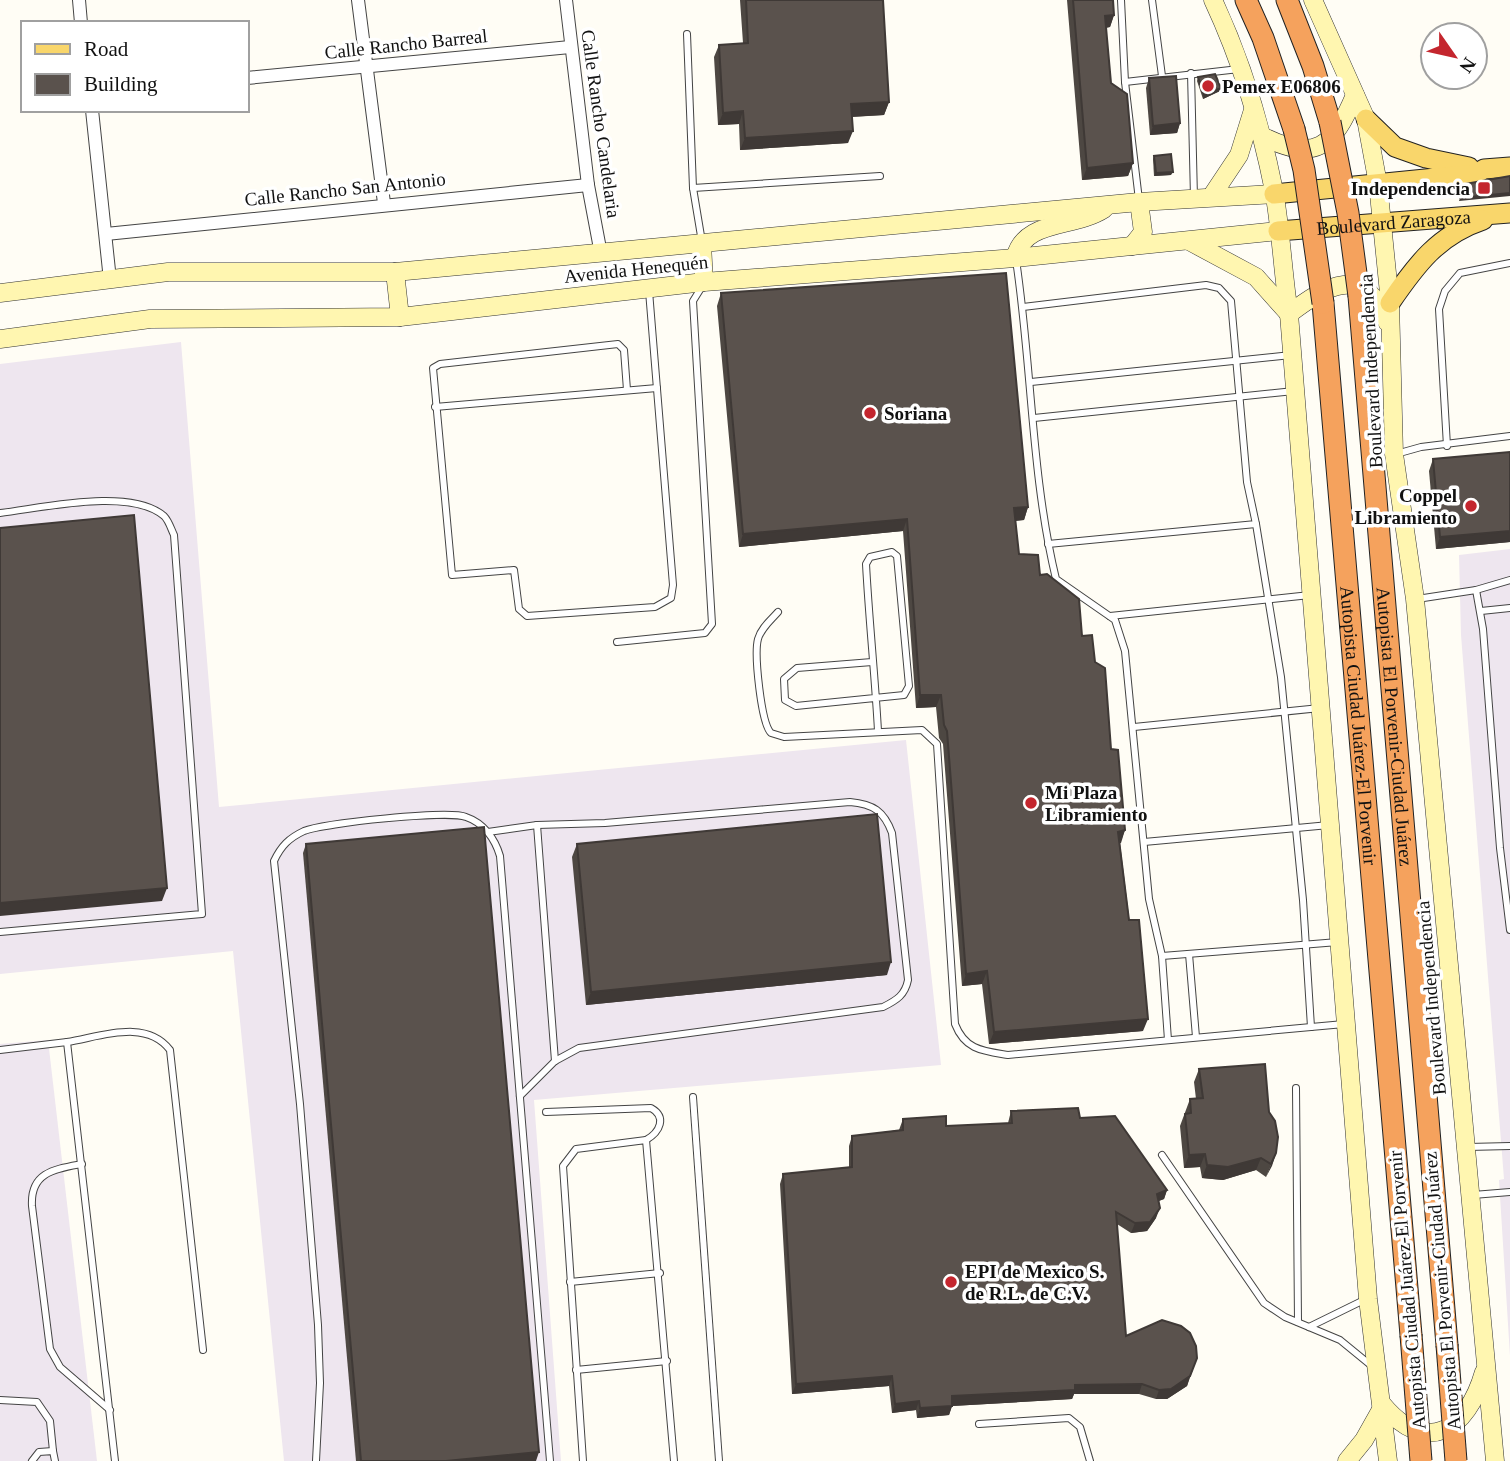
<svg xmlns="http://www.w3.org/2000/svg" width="1510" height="1461" font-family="Georgia,serif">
<rect width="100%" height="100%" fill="#fffdf5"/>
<!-- industrial -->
<g fill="#eee6ef">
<polygon points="181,342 219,807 906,740 941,1065 534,1100 561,1461 284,1461 233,951 0,974 0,364"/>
<polygon points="1510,549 1510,1356 1499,1180 1504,1179 1461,635 1459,555"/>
<polygon points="48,1040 97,1461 0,1461 0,1044"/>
</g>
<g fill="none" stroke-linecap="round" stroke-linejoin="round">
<defs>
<g id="lane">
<polyline points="1121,0 1125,82 1139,200"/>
<polyline points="1152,0 1162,76"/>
<polyline points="687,34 693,188 702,242"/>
<polyline points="1191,73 1194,198"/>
<polyline points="1125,82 1239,69"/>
<polyline points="693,188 880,176"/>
<path d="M1016,260C1032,366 1031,475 1056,579L1115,620L1125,651L1149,899L1162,956L1168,1040"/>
<polyline points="1023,307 1206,285 1219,288 1231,301 1247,482 1256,524 1048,544"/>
<polyline points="1031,382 1291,355"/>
<polyline points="627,390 624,350 618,344 440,364 433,368 452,575 514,570 519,609 527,616 655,607 671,598 673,585 649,291"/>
<polyline points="435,407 657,388"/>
<polyline points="1034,418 1294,391"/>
<polyline points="1447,446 1439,309 1445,291 1460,273 1510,263"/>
<polyline points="1396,454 1421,447 1510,436"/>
<path d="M0,513C43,508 130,487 164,516C169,521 171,529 174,535L202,914L0,932"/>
<polyline points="1256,524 1281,677 1303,900 1311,1027"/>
<polyline points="1476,590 1510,580"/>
<polyline points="1417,599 1476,590 1483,629 1500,848 1510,930"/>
<polyline points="1481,611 1510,608"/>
<path d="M778,612C771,620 761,628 758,639C754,654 761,723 771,733L784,737L922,730L937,744L955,1024C965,1050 983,1051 1008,1055L1344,1024"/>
<polyline points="1110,616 1310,595"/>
<polyline points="617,642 705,633 712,624 693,301 703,285"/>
<path d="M872,662L797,668L784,679L785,700L796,706L904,695L909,686L897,556L892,552L870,557L866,564C869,620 875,676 878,731"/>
<polyline points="1134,727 1320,708"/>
<polyline points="537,825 555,1061"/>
<path d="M488,832L537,825L605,823L850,802C873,804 884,811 892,833L908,980C905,995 897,1000 883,1007L579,1048L555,1061L520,1096"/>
<polyline points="1144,842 1329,825"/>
<polyline points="1189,954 1196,1037"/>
<polyline points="1162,956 1338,942"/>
<path d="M67,1042C100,1037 146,1018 170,1050L203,1350"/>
<polyline points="0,1050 67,1042 115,1461"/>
<polyline points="1296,1088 1298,1322"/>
<polyline points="693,1097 719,1461"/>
<path d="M546,1112L651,1108C667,1117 660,1132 646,1140"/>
<polyline points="1468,1147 1510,1146"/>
<polyline points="1162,1155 1264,1303 1285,1317 1340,1340 1373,1367"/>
<path d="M82,1164C55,1169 30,1172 32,1206L50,1349L60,1367L110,1410"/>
<polyline points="1473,1195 1510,1192"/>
<polyline points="570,1282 660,1273"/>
<polyline points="1309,1327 1364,1300"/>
<polyline points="576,1370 667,1361"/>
<polyline points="0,1400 37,1402 50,1421 53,1451"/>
<polyline points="979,1424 1069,1418 1080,1427 1090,1461"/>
<polyline points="32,1461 39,1452 53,1451 55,1461"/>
<path d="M316,1461L320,1383L318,1325L300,1104L274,861C281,846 289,838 304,831C323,823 449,810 466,817C484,823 495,839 500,856L550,1461"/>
<polyline points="583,1461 563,1166 576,1149 646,1140 674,1461"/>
</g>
<g id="street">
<polyline points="79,0 81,23"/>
<polyline points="358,0 384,203"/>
<polyline points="566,0 588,185 601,254"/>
<polyline points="247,78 570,47"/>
<polyline points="92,110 110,280"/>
<polyline points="106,234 588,185"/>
</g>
<g id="secondary">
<path d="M1213,0C1241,60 1261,125 1274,191C1281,231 1283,274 1289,314L1368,1299L1388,1461"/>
<polyline points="1313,0 1366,119 1378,184 1390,303 1394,454 1415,599 1495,1461"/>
<path d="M1262,136C1316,163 1333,147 1355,95"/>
<polyline points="1211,197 1239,155 1253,110"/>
<path d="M1189,241L1256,277L1289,314C1326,285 1365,263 1387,322"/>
<polyline points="702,244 704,282"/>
<polyline points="1132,246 1143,232 1139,202"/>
<path d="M1015,258C1024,219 1073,229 1104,209"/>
<polyline points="395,272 400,317"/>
<polyline points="0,293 168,272 395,272 1139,202 1274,194"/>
<polyline points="0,339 150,319 400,317 704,282 1015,258 1278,231"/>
<path d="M1382,1404C1426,1457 1467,1431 1484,1372"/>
<polyline points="1347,1461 1364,1440 1382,1408"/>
</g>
<g id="primary">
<polyline points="1366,119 1395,147 1426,158 1469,167"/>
<polyline points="1274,194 1476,174 1484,169 1510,167"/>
<path id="s1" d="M1278,231L1510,213"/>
<path d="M1390,303C1416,265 1438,235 1483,220"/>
</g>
<g id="highway">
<polyline points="1246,0 1263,38 1294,129"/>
<polyline points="1287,0 1313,66 1330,122"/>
<path id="s2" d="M1359,296L1447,1345"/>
<path id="s3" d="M1323,303L1411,1335"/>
</g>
</defs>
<!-- lane casing -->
<use href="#lane" stroke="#444" stroke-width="8"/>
<!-- street casing -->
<use href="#street" stroke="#444" stroke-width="14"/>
<!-- secondary casing -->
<use href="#secondary" stroke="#333" stroke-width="19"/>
<!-- primary casing -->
<use href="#primary" stroke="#222" stroke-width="21"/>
<!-- highway casing -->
<use href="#highway" stroke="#222" stroke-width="23"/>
<!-- lane -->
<use href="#lane" stroke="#fff" stroke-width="6"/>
<!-- street -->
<use href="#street" stroke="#fff" stroke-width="12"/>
<!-- secondary -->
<use href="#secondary" stroke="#fff6b0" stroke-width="18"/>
<!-- primary -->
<use href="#primary" stroke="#f9d66b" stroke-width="19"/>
<!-- highway -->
<use href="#highway" stroke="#f5a25d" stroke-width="21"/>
<defs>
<g id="highway-bridge">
<polyline points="1330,122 1348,213 1359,296"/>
<polyline points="1294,129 1304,170 1323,303"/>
<polyline points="1411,1335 1421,1461"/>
<polyline points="1447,1345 1456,1461"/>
</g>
</defs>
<!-- highway-bridge casing -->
<use href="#highway-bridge" stroke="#222" stroke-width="23" stroke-linecap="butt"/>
<!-- highway-bridge -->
<use href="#highway-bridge" stroke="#f5a25d" stroke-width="21"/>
</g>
<!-- wall -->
<g fill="#4d4742">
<polygon points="740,0 883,0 889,102 884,115 852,117 848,143 740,150 739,124 718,125 714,57 719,45 743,43"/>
<polygon points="1067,0 1113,0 1114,15 1110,27 1106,28 1111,83 1133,163 1128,176 1082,180"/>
<polygon points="1198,77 1221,88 1220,91 1203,99 1197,81"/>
<polygon points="1149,78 1180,123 1177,133 1150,135 1146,88"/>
<polygon points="1154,156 1171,175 1154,176 1153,159"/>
<polygon points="721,293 1028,507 1024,520 1015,521 1019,554 1040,575 1082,636 1095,662 1125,830 1120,843 1143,1031 989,1044 982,984 962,986 943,744 939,738 936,707 916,708 903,531 739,547 717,306"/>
<polygon points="1510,452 1510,542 1436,549 1429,471 1433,459"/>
<polygon points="306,844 536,1461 356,1461 303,853"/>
<polygon points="577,844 887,975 586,1005 572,857"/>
<polygon points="1199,1069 1269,1112 1276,1153 1266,1177 1256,1170 1223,1180 1202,1178 1200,1167 1184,1168 1180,1126 1190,1099 1196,1099 1194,1082"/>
<polygon points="1011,1111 1080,1118 1167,1190 1164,1199 1158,1201 1156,1218 1147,1231 1131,1233 1117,1224 1126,1336 1197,1358 1187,1386 1167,1399 1156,1399 1139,1394 1074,1394 1072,1399 952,1406 949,1415 917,1418 916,1410 892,1413 889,1386 792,1394 780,1184 783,1174 849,1167 849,1146 852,1136 899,1130 903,1119 946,1126 1008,1123"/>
</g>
<!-- shaded-wall -->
<g fill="#3f3936">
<polygon points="1114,15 1110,27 1101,28 1105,16"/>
<polygon points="1221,88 1220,91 1203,99 1204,95"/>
<polygon points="889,102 884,115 847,117 851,104"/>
<polygon points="743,111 739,124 718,125 723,113"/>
<polygon points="1180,123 1177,133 1150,135 1153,126"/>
<polygon points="853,131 848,143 740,150 745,138"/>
<polygon points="1133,163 1128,176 1082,180 1087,168"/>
<polygon points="1173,172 1171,175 1154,176 1156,173"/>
<polygon points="1510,193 1510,196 1459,201 1460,198"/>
<polygon points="1028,507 1024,520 1009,521 1014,508"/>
<polygon points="907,519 903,531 739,547 743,534"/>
<polygon points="1510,531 1510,542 1436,549 1440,537"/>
<polygon points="920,695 941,695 936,707 916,708"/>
<polygon points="1125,830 1121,843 1114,845 1118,832"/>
<polygon points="167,888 162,901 0,916 0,903"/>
<polygon points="891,962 887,975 586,1005 591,992"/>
<polygon points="987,971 982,984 962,986 966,974"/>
<polygon points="1148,1019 1143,1031 989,1044 994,1032"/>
<polygon points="1276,1153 1272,1166 1266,1177 1271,1164"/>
<polygon points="1205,1154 1200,1167 1184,1168 1189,1155"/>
<polygon points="1261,1158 1256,1170 1223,1180 1202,1178 1207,1165"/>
<polygon points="1167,1190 1164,1199 1154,1203 1157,1194"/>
<polygon points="1160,1208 1156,1218 1147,1231 1131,1233 1135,1223"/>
<polygon points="892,1376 889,1386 792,1394 796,1384"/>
<polygon points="1190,1376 1187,1386 1167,1399 1156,1399 1159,1390"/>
<polygon points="1142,1384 1139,1394 1074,1394 1072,1399 952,1406 949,1415 917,1418 920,1408 952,1396 1075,1385"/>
<polygon points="919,1401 916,1410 892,1413 895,1404"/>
<polygon points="539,1452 536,1461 446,1461"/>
</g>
<!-- building -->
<g fill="#5a524d" stroke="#3f3936" stroke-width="2">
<polygon points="746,0 883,0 889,102 851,104 853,131 745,138 743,111 723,113 719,45 748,43"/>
<polygon points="1073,0 1113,0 1114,15 1105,16 1111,83 1127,94 1133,163 1087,168"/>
<polygon points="1215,74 1221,88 1204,95 1198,77"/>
<polygon points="1176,76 1180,123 1153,126 1149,78"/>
<polygon points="1171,154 1173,172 1156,173 1154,156"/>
<polygon points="1510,176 1510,193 1460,198 1459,185"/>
<polygon points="1006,273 1028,507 1014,508 1019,554 1038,555 1040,575 1047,574 1079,599 1082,636 1092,635 1095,662 1105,668 1111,749 1118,750 1125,830 1118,832 1129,920 1139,920 1148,1019 994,1032 987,971 966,974 947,731 944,725 941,695 920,695 907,519 743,534 721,293"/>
<polygon points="1510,452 1510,531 1440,537 1433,459"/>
<polygon points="134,515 167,888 0,903 0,528"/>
<polygon points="877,814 891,962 591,992 577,844"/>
<polygon points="484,827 539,1452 446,1461 361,1461 306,844"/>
<polygon points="1265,1064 1269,1112 1275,1121 1278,1137 1276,1153 1271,1164 1261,1158 1228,1167 1207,1165 1205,1154 1189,1155 1185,1114 1191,1113 1190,1099 1203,1098 1199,1069"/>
<polygon points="1078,1108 1080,1118 1115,1116 1167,1190 1157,1194 1160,1208 1150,1222 1135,1223 1116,1212 1126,1336 1162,1320 1181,1326 1190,1333 1196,1346 1197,1358 1190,1376 1171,1389 1159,1390 1142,1384 1075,1385 1075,1390 952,1396 952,1406 920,1408 919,1401 895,1404 892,1376 796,1384 783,1174 852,1167 852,1136 903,1130 903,1119 946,1116 946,1126 1012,1123 1011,1111"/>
</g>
<!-- markers -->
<g fill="#c4262e" stroke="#fff" stroke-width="2.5">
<circle cx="1208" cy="86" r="7"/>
<rect x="1477" y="181" width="14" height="14" rx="3.5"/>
<circle cx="870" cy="413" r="7"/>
<circle cx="1471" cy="506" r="7"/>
<circle cx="1031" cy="803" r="7"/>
<circle cx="951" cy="1282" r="7"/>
</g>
<g text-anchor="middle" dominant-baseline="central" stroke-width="7" stroke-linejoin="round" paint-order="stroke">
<!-- street labels -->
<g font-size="19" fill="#111" stroke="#fff">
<text transform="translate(406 44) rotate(-6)">Calle Rancho Barreal</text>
<text transform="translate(601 124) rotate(82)">Calle Rancho Candelaria</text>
<text transform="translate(345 189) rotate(-6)">Calle Rancho San Antonio</text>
<text stroke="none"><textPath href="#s1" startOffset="116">Boulevard Zaragoza</textPath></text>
<text transform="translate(636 269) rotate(-6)">Avenida Henequén</text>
<text transform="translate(1371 371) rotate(-93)">Boulevard Independencia</text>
<text stroke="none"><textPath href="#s3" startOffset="424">Autopista Ciudad Juárez-El Porvenir</textPath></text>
<text stroke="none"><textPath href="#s2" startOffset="432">Autopista El Porvenir-Ciudad Juárez</textPath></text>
<text transform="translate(1431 998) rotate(-95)">Boulevard Independencia</text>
<text transform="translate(1407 1290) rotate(-95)">Autopista Ciudad Juárez-El Porvenir</text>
<text transform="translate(1442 1291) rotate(-95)">Autopista El Porvenir-Ciudad Juárez</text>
</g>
<!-- poi labels -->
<g font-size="19" font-weight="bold" fill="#111" stroke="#fff" text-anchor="start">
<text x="1222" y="86">Pemex E06806</text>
<text x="1470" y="188" text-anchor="end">Independencia</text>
<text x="884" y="413">Soriana</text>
<text x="1457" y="495" text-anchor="end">Coppel<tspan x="1457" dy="22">Libramiento</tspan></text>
<text x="1045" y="792">Mi Plaza<tspan x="1045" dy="22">Libramiento</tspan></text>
<text x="965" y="1271">EPI de Mexico S.<tspan x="965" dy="22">de R.L. de C.V.</tspan></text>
</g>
</g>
<!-- legend -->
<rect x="21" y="21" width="228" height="91" fill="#ffffff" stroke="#a0a0a0" stroke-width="2"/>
<rect x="35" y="44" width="35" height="10" fill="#f9d66b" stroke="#a0a0a0" stroke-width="2"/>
<text x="84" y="56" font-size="21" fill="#111111">Road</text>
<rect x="35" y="74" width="35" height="21" fill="#5a524d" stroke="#a0a0a0" stroke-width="2"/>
<text x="84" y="91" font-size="21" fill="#111111">Building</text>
<!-- north arrow -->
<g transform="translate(1454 56) rotate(124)"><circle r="33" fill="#ffffff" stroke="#a0a0a0" stroke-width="2"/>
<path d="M0-5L12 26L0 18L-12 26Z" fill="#c4262e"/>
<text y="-10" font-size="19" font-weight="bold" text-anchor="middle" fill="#111111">N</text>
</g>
</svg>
